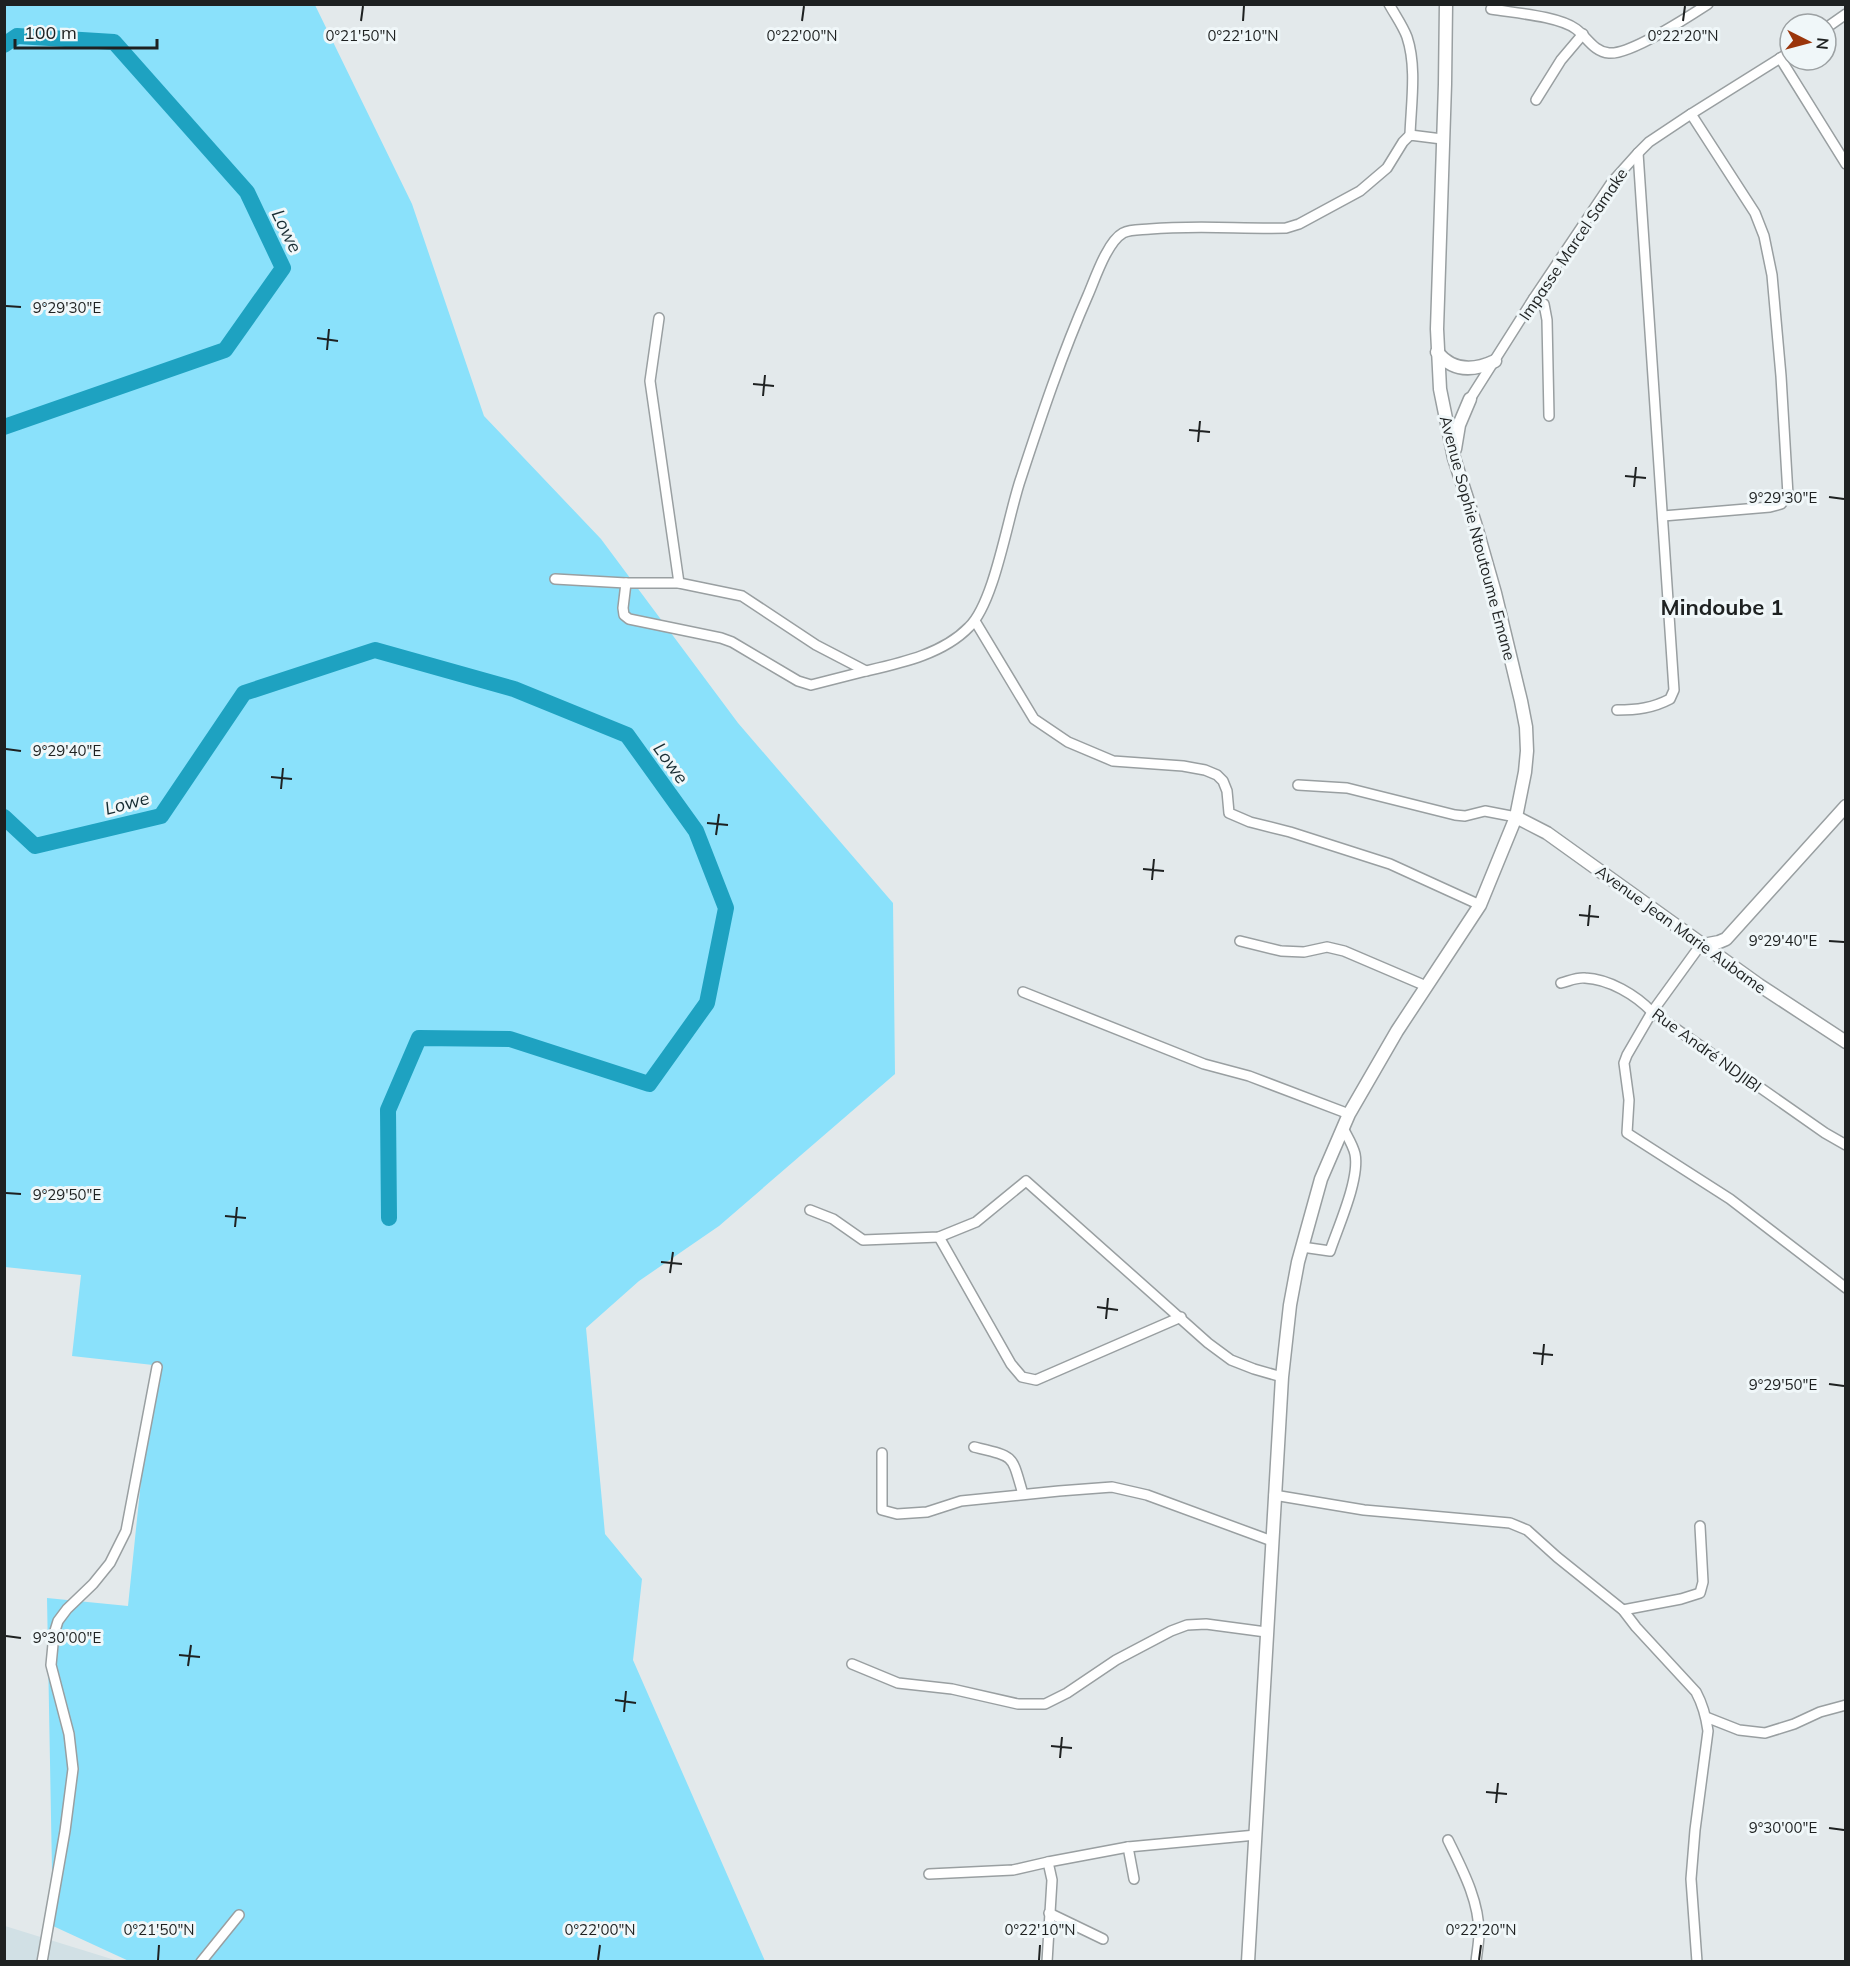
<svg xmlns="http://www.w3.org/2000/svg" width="1850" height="1966" font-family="Mulish,sans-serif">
<rect width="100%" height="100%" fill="#e3e9eb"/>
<!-- built -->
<polygon fill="#d1e0e5" points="5,1926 118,1961 5,1961"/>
<!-- green -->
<polygon fill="#8ae1fb" points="5,5 315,5 412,204 484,416 601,539 738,723 893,903 895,1074 719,1226 639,1281 586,1328 605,1534 642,1579 633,1660 765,1961 131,1962 53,1926 47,1598 128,1606 153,1365 72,1356 81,1275 5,1267"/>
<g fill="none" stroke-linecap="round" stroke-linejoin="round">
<!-- river -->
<g stroke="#1ea2c1" stroke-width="16">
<polyline points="4,45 17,36 114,42 247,192 283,268 225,350 4,427"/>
<polyline points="4,817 35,846 161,816 244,693 375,650 514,689 627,735 696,831 726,908 707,1003 649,1084 510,1039 419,1038 388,1110 389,1218"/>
</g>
<defs>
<g id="minor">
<path d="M1389,4C1395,15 1403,26 1407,37C1417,67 1411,104 1410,135"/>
<path d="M1491,9C1514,13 1558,16 1576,29C1587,37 1594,52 1609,53C1630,55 1688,17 1708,4"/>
<polyline points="1826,28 1846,14"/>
<polyline points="1780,58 1846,164"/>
<polyline points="1536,100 1561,60 1583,34"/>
<polyline points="1534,298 1544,304 1547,320 1549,416"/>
<polyline points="659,318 650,381 679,583"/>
<polyline points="1470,399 1534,298 1612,182 1638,153 1649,142 1691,114 1790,52"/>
<polyline points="1663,516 1770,507 1781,504 1788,495 1781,376 1772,275 1764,236 1755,213 1691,114"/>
<path d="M555,579L626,583H679L742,596L816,645L866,671C901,663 943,654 969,627C995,602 1008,515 1021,478C1041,417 1062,354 1088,295C1095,279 1107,242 1123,233C1131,229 1142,230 1150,229C1196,225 1240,229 1286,228L1299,224L1360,191L1387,168L1403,142L1410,135L1442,139"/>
<polyline points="626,583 623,608 624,615 629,619 721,638 732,642 798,681 811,685 866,671"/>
<polyline points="975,621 1034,719 1068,742 1113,761 1183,766 1205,770 1217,775 1223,781 1227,791 1229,813 1250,822 1290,832 1390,864 1480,905"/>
<path d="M1617,710C1637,710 1653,708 1670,699L1674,690L1638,153"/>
<polyline points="1298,785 1347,788 1455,815 1465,816 1485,811 1516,817"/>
<polyline points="1240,941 1281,951 1304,952 1327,947 1344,951 1426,986"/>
<polyline points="1702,943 1652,1012 1627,1055 1624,1063 1629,1100 1627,1133 1730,1199 1846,1288"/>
<path d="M1561,983C1569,981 1577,977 1585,978C1609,979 1636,995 1652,1012L1825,1133L1846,1145"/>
<polyline points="1023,992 1204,1064 1249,1076 1349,1114"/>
<polyline points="810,1210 833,1219 863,1240 939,1237 976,1222 1026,1181 1208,1343 1231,1360 1254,1369 1282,1377"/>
<polyline points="939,1237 1011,1364 1022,1377 1036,1380 1181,1317"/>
<path d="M1302,1247L1330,1251C1338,1227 1360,1179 1355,1154C1353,1145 1347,1136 1343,1128"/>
<path d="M974,1447C1016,1457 1011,1454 1023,1494"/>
<polyline points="882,1453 882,1510 897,1514 927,1512 961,1501 1059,1491 1112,1487 1147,1495 1272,1541"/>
<path d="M1274,1495L1364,1510L1510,1523L1527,1530L1557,1557L1623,1610L1636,1627L1696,1692C1703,1705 1706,1716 1708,1731L1695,1830L1691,1879L1697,1962"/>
<polyline points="1623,1610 1681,1599 1700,1593 1703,1582 1700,1526"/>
<polyline points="852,1664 898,1683 952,1689 1018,1704 1045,1704 1067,1693 1116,1660 1171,1631 1187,1625 1206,1624 1266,1632"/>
<polyline points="1706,1717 1739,1730 1765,1733 1794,1724 1820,1712 1846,1705"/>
<path d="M1448,1840C1462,1869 1479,1900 1479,1933C1479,1942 1477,1952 1476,1962"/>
<polyline points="1128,1847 1134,1879"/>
<polyline points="929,1874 1013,1870 1048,1862"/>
<polyline points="1049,1913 1103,1939"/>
<polyline points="42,1962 65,1831 73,1769 69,1734 51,1665 54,1634 58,1621 67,1609 93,1584 110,1563 126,1531 157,1367"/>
<polyline points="201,1962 239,1915"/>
<polyline points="1047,1962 1052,1880 1048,1862 1128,1847 1256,1835"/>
</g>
<g id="tertiary">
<path d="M1437,352C1453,372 1474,371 1495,361"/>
<polyline points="1455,449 1459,425 1470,399"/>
<polyline points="1516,817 1547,833 1759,985 1846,1042"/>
<polyline points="1703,945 1719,942 1726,939 1846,806"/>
<polyline points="1248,1962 1282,1377 1290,1305 1298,1262 1321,1179 1349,1114 1397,1031 1480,905 1516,817 1525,772 1527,751 1526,727 1521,701 1495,593 1475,523 1454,458 1440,389 1437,329 1445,84 1446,4"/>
</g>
</defs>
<!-- minor casing -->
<use href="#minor" stroke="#999fa1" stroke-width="12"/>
<!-- tertiary casing -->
<use href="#tertiary" stroke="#999fa1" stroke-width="15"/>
<!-- minor -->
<use href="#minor" stroke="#fff" stroke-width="9"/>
<!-- tertiary -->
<use href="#tertiary" stroke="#fff" stroke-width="12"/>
</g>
<!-- ticks -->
<path fill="none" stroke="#1e2121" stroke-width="2" d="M361,21L363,6M802,21L804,6M1243,21L1244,6M1683,21L1685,6M6,306L21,307M317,338L338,341M327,350L329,329M753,384L774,386M763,396L765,375M1189,430L1210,432M1198,442L1200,421M1625,476L1646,478M1634,487L1636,467M1829,497L1844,499M6,749L21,751M271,777L292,779M281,789L283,768M707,823L728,825M716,835L719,814M1143,869L1164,871M1152,880L1154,859M1579,915L1599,917M1588,926L1590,905M1829,941L1844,942M6,1193L21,1194M225,1216L246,1218M235,1227L237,1207M661,1262L682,1264M670,1273L673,1252M1097,1307L1118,1310M1106,1319L1108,1298M1533,1353L1553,1355M1542,1365L1544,1344M1829,1384L1844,1386M6,1636L21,1638M179,1655L200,1657M188,1666L191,1645M615,1700L636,1703M624,1712L626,1691M1051,1746L1072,1748M1060,1758L1062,1737M1486,1792L1507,1794M1496,1803L1498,1783M1829,1828L1844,1830M158,1960L159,1945M598,1960L600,1945M1039,1960L1040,1945M1479,1960L1481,1945"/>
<g text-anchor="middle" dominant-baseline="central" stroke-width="6" stroke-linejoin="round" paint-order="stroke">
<!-- street labels -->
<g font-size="16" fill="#1e2121" stroke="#f0f7f9">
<text transform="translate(1573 244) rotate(-56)">Impasse Marcel Samake</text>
<text transform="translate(1478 538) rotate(75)">Avenue Sophie Ntoutoume Emane</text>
<text transform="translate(1681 929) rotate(36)">Avenue Jean Marie Aubame</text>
<text transform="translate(1707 1050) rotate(36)">Rue André NDJIBI</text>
</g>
<!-- water labels -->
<g font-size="18" font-style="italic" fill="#182d33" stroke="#f0f7f9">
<text transform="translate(287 231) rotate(64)">Lowe</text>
<text transform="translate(671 763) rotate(54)">Lowe</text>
<text transform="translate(127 803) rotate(-15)">Lowe</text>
</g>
<!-- district labels -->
<g font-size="22" font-weight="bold" fill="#1e2121" stroke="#f0f7f9">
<text x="1722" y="607">Mindoube 1</text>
</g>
</g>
<g font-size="15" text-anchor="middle" fill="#1e2121" stroke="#f0f7f9" stroke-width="6" stroke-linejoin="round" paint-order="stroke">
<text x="361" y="41">0°21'50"N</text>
<text x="802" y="41">0°22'00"N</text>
<text x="1243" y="41">0°22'10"N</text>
<text x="1683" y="41">0°22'20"N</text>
<text x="67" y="313">9°29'30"E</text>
<text x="1783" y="503">9°29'30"E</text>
<text x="67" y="756">9°29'40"E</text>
<text x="1783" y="946">9°29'40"E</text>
<text x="67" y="1200">9°29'50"E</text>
<text x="1783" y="1390">9°29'50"E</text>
<text x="67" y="1643">9°30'00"E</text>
<text x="1783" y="1833">9°30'00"E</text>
<text x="159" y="1935">0°21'50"N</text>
<text x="600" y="1935">0°22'00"N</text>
<text x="1040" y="1935">0°22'10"N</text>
<text x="1481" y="1935">0°22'20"N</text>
</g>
<!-- border -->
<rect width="1850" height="1966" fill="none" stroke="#1e2121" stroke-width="12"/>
<!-- north arrow -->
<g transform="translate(1808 42) rotate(96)"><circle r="28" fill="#f0f7f9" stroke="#9ca1a3" stroke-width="1.5"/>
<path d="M0-4.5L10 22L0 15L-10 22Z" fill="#9b350b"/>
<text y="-9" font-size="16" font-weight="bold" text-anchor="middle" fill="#1e2121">N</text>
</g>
<!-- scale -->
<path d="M15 39v9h142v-9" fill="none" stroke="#1e2121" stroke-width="3"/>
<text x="24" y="39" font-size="18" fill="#1e2121" stroke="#f0f7f9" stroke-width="4.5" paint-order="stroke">100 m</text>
</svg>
